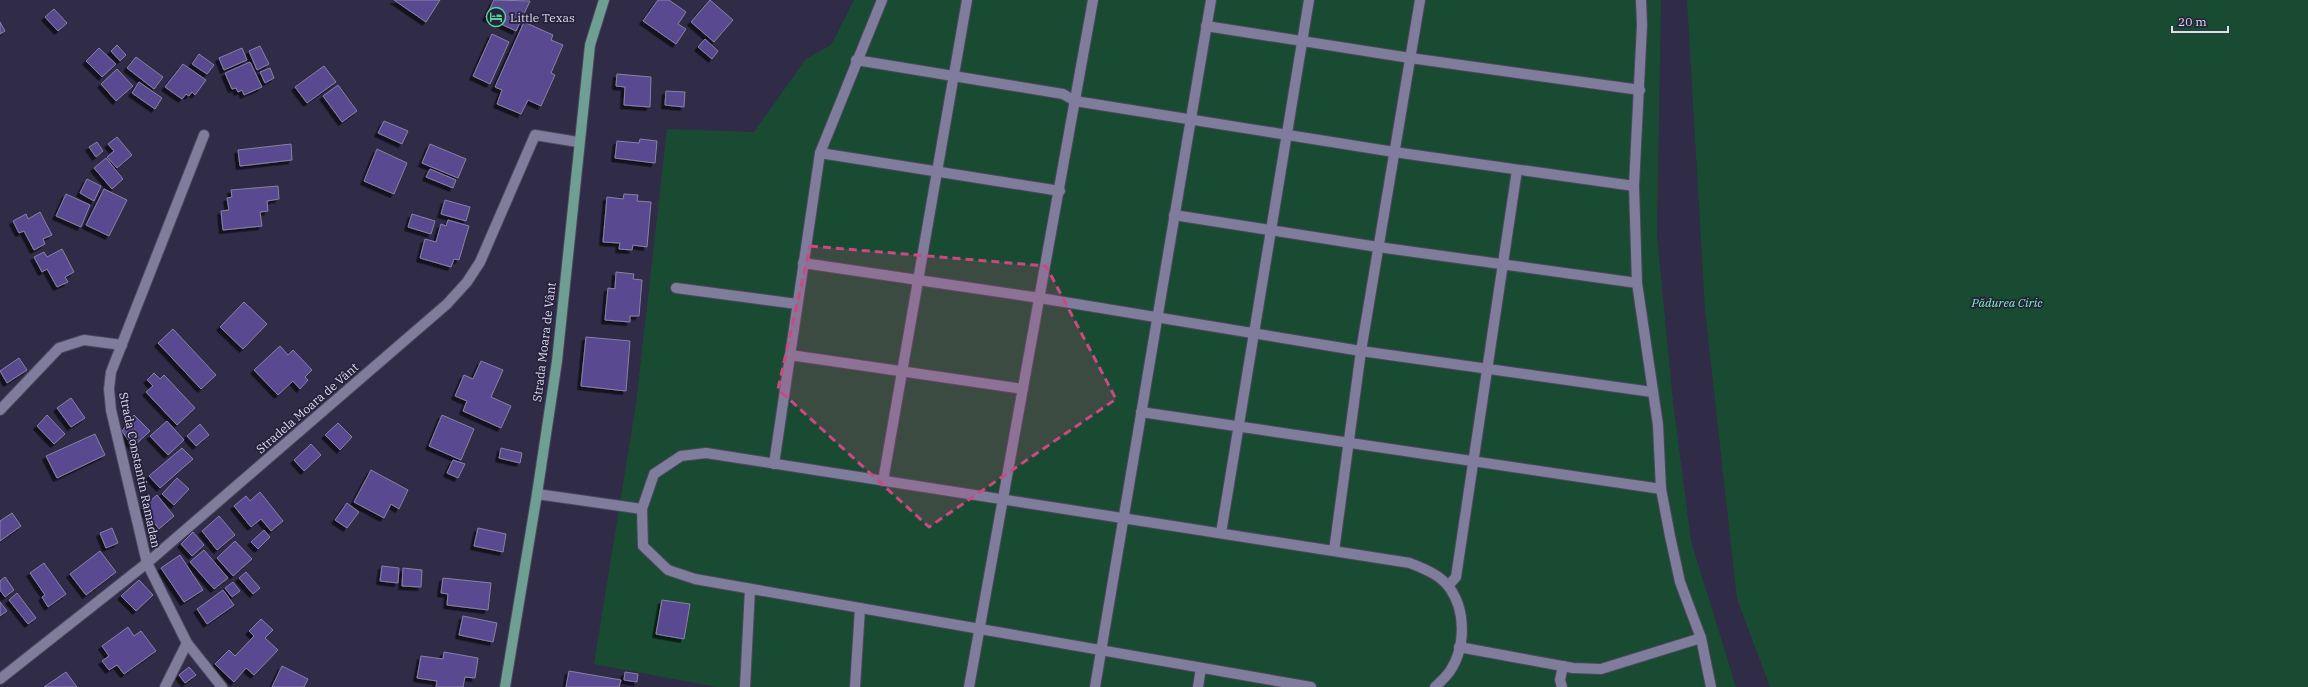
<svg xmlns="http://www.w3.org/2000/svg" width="2308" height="687" font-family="'IBM Plex Serif',serif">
<defs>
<filter id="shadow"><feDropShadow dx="-3.5" dy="3.5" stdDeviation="0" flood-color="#0009"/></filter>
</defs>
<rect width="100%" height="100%" fill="#302b46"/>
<!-- green -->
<g fill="#194b33">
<polygon points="854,0 1661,0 1657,237 1673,401 1691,541 1736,687 716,687 594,664 636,403 667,129 754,132 806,59 831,45"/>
<polygon points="1687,0 2308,0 2308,687 1770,687 1737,599 1705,310"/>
</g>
<!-- building -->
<g fill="#584890" stroke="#8783a4" filter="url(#shadow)">
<polygon points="394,0 440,0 426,22"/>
<polygon points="494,0 530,1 516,31 486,17"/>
<polygon points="658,0 669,0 686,12 678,24 686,29 676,44 643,21"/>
<polygon points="710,0 733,20 714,42 691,22"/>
<polygon points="54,9 67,23 58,31 45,17"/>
<polygon points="0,22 5,31 0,34"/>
<polygon points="524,22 553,35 551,40 563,45 551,73 555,75 541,106 528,100 521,114 497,104 502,90 495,87"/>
<polygon points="492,34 509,42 490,84 473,76"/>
<polygon points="705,39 718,51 712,59 698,47"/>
<polygon points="117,45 126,55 120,61 111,51"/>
<polygon points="260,46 269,64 257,70 249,51"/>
<polygon points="99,48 116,64 102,77 86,61"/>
<polygon points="242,48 247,60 224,70 219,58"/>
<polygon points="199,54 214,65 207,74 192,64"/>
<polygon points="136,57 163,77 154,89 127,68"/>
<polygon points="250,62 262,87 244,95 242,90 238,92 236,88 232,89 225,73"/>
<polygon points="183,64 206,80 195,95 192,92 189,96 186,94 182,99 165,87"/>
<polygon points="324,66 336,82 307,103 295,87"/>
<polygon points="270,68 274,78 265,83 260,72"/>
<polygon points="117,69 133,86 116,101 101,84"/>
<polygon points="617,74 651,77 650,107 624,105 625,87 616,86"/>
<polygon points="139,82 162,98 155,109 132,93"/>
<polygon points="338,85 357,111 342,122 323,96"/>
<polygon points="666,91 685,92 684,107 665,105"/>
<polygon points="384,121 408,131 402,144 378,133"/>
<polygon points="117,137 132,155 117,168 107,157 114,151 108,144"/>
<polygon points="640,139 657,141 655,163 615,158 617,141 639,143"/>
<polygon points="97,142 103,151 96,157 89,147"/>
<polygon points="291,144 292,160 240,166 238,150"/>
<polygon points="430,144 466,159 458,178 422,163"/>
<polygon points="377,149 407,163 394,194 364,181"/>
<polygon points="106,158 123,179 112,189 94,168"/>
<polygon points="430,169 456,180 453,188 426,177"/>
<polygon points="87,179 101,186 94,201 80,193"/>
<polygon points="278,186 279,199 267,201 268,211 260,212 262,226 223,230 221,211 229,210 227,198 232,197 231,190"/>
<polygon points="104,189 127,200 109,236 86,225"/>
<polygon points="66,194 90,205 81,227 56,216"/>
<polygon points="624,194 638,195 637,201 651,202 647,247 633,245 632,250 619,249 620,243 603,242 607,197 623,199"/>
<polygon points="445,200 470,207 466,221 441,214"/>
<polygon points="40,212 52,235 43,239 45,244 34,250 24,231 19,233 13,221 26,214 28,219"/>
<polygon points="412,214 435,221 431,234 408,227"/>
<polygon points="448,220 469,226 459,260 454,259 451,267 420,258 425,239 436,242 441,224 446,226"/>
<polygon points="62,249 74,272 65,277 68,282 57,287 47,269 42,272 34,257 44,252 47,257"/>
<polygon points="616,272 634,274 633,279 642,280 639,316 630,316 630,322 605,320 608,288 615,289"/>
<polygon points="244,302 267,324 243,349 220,327"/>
<polygon points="173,329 216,375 201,389 158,343"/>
<polygon points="586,337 630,341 626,391 581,386"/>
<polygon points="280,346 288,355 293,350 312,370 305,377 308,380 300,389 293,381 278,395 254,370"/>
<polygon points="19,358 27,370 7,383 0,371"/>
<polygon points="481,361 503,370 491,397 511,406 501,428 463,411 467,401 455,396 464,375 473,379"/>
<polygon points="154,373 160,379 164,375 195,408 177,425 146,392 153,386 147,380"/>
<polygon points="71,398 85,418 71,427 57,408"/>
<polygon points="47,415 65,434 54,444 37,426"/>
<polygon points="134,415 150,431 133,447 122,431"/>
<polygon points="442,415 474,429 461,460 429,446"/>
<polygon points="167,421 184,440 168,455 150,436"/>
<polygon points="338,423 352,437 340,450 325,435"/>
<polygon points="200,424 209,435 196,446 187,436"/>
<polygon points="95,434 105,455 57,478 46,456"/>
<polygon points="311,444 321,455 304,471 294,460"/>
<polygon points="182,448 193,459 160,488 149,476"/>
<polygon points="501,448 522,453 520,463 499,458"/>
<polygon points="453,460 465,464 458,478 447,473"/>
<polygon points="371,470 408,490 399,509 391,504 384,518 354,502"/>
<polygon points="177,478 189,489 174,505 162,494"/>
<polygon points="260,492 283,521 271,531 261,519 251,527 234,506 246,496 250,501"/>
<polygon points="157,495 174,516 159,529 142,508"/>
<polygon points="347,503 359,512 347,528 335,520"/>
<polygon points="12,513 21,526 0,541 0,521"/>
<polygon points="219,516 235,535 217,550 202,531"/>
<polygon points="112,528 118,543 106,548 100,533"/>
<polygon points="478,528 506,534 503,552 474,546"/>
<polygon points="264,530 270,537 258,549 251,542"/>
<polygon points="193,532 204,545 192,556 181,544"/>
<polygon points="235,541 252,559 233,576 217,558"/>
<polygon points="204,550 228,578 214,589 190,562"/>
<polygon points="100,551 116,572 86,595 70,574"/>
<polygon points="180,555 203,590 184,602 161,568"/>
<polygon points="44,563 66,594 48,607 42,597 45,595 30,573"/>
<polygon points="382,566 399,568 398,583 380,581"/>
<polygon points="403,568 422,570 421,587 402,586"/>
<polygon points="246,572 260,588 253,594 239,578"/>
<polygon points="5,577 14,590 5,597 0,590 0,581"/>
<polygon points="443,578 491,583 488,610 447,605 448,594 441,593"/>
<polygon points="139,580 153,595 136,611 121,596"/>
<polygon points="233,582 240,591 232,597 225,588"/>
<polygon points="223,590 234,605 207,624 197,609"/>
<polygon points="17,593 36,618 28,624 9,600"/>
<polygon points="662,600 690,604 684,639 656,634"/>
<polygon points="0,602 7,611 0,616"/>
<polygon points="463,616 497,623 493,642 459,635"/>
<polygon points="261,619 273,630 265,638 278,650 254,675 246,668 234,682 215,664 229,650 235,656 254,636 249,631"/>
<polygon points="128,627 134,636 141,631 156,651 124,674 117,665 109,670 102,661 109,656 102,646"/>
<polygon points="444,652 478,658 475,678 465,677 463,687 436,687 437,681 417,678 421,656 443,659"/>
<polygon points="282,666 308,679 304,687 272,687"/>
<polygon points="189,667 196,675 185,683 179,675"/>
<polygon points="569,671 621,680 619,687 566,687"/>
<polygon points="66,672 77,687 44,687"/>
<polygon points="625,672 638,674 637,682 624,680"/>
</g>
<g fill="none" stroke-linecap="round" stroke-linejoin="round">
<defs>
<g id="minor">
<polyline points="1641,0 1642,25 1634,186 1637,283 1658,425 1661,489 1670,536 1680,582 1701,638 1711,687"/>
<polyline points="1206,26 1410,58 1640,90"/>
<polyline points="856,60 1063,94 1075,101 1394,152 1634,186"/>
<polyline points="204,135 111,372 109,389 111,410 147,563 187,643 222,687"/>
<polyline points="820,153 1060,191"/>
<polyline points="1174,215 1378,247 1637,283"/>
<polyline points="803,263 1040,298 1361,351 1652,392"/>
<polyline points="676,288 797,304"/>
<polyline points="790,355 1023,389"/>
<polyline points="0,410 59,348 84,340 122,345"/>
<polyline points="1141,412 1661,489"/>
<polyline points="774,464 820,153 882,0"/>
<polyline points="883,481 967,0"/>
<polyline points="537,494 642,509"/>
<polyline points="1221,533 1309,0"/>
<polyline points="1334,551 1361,351 1420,0"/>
<polyline points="1448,586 1456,577 1517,170"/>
<polyline points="1459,647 1573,668 1601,669 1701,638"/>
<polyline points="0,679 147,563 447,304 467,282 480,262 535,135 578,142"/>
<polyline points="165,687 187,643"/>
<polyline points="745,687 750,589"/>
<polyline points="855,687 860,608"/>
<polyline points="969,687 1093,0"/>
<polyline points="1095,687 1211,0"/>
<polyline points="1198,687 1201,668"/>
<path d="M1311,687L695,579L668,570L643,546L642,509L654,474L681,456L706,453L1410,563C1424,569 1439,574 1449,587C1466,610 1466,647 1450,671C1446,677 1440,682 1435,687"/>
<polyline points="1562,687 1560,680 1563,666"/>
</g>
<polyline id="major" points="505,687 537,494 557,361 590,45 604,0"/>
</defs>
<!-- minor casing -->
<use href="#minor" stroke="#4b475e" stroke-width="12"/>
<!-- major casing -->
<use href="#major" stroke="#4b475e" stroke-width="12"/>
<!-- minor -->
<use href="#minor" stroke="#807c9c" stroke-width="10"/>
<!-- major -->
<use href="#major" stroke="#6f9f92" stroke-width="10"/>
</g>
<!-- marked area -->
<path fill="#c94980" fill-opacity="0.2" stroke="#c94980" stroke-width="3" stroke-dasharray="8 5" stroke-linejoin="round" d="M810,246L1046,266L1116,399L929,527L778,389Z"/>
<!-- icons -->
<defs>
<symbol id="hotel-ring" viewBox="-11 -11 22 22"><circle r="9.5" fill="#26213c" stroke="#54d396" stroke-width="1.5"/><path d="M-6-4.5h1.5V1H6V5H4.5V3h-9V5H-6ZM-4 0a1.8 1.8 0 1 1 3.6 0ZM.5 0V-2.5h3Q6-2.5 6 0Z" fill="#54d396"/></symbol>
</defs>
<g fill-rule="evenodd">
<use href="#hotel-ring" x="485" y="6" width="22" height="22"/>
</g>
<g text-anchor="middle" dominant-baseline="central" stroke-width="3.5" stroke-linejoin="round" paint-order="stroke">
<!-- poi labels -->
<g font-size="12" fill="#dedcee" stroke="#26213c" text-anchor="start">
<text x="510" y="17">Little Texas</text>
</g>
<!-- park labels -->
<g font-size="12" font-style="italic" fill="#7af7b8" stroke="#26213c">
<text x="2007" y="302">Pădurea Ciric</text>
</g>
<!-- street labels -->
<g font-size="12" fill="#dedcee" stroke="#26213c">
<text transform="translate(544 342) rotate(-83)">Strada Moara de Vânt</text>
<text transform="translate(307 408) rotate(-41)">Stradela Moara de Vânt</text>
<text transform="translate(140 470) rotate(78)">Strada Constantin Ramadan</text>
</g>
</g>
<!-- scale -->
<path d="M2172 26v6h56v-6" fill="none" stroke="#dedcee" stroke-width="2"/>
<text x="2178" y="26" font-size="12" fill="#dedcee" stroke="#26213c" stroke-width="3" paint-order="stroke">20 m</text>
</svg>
